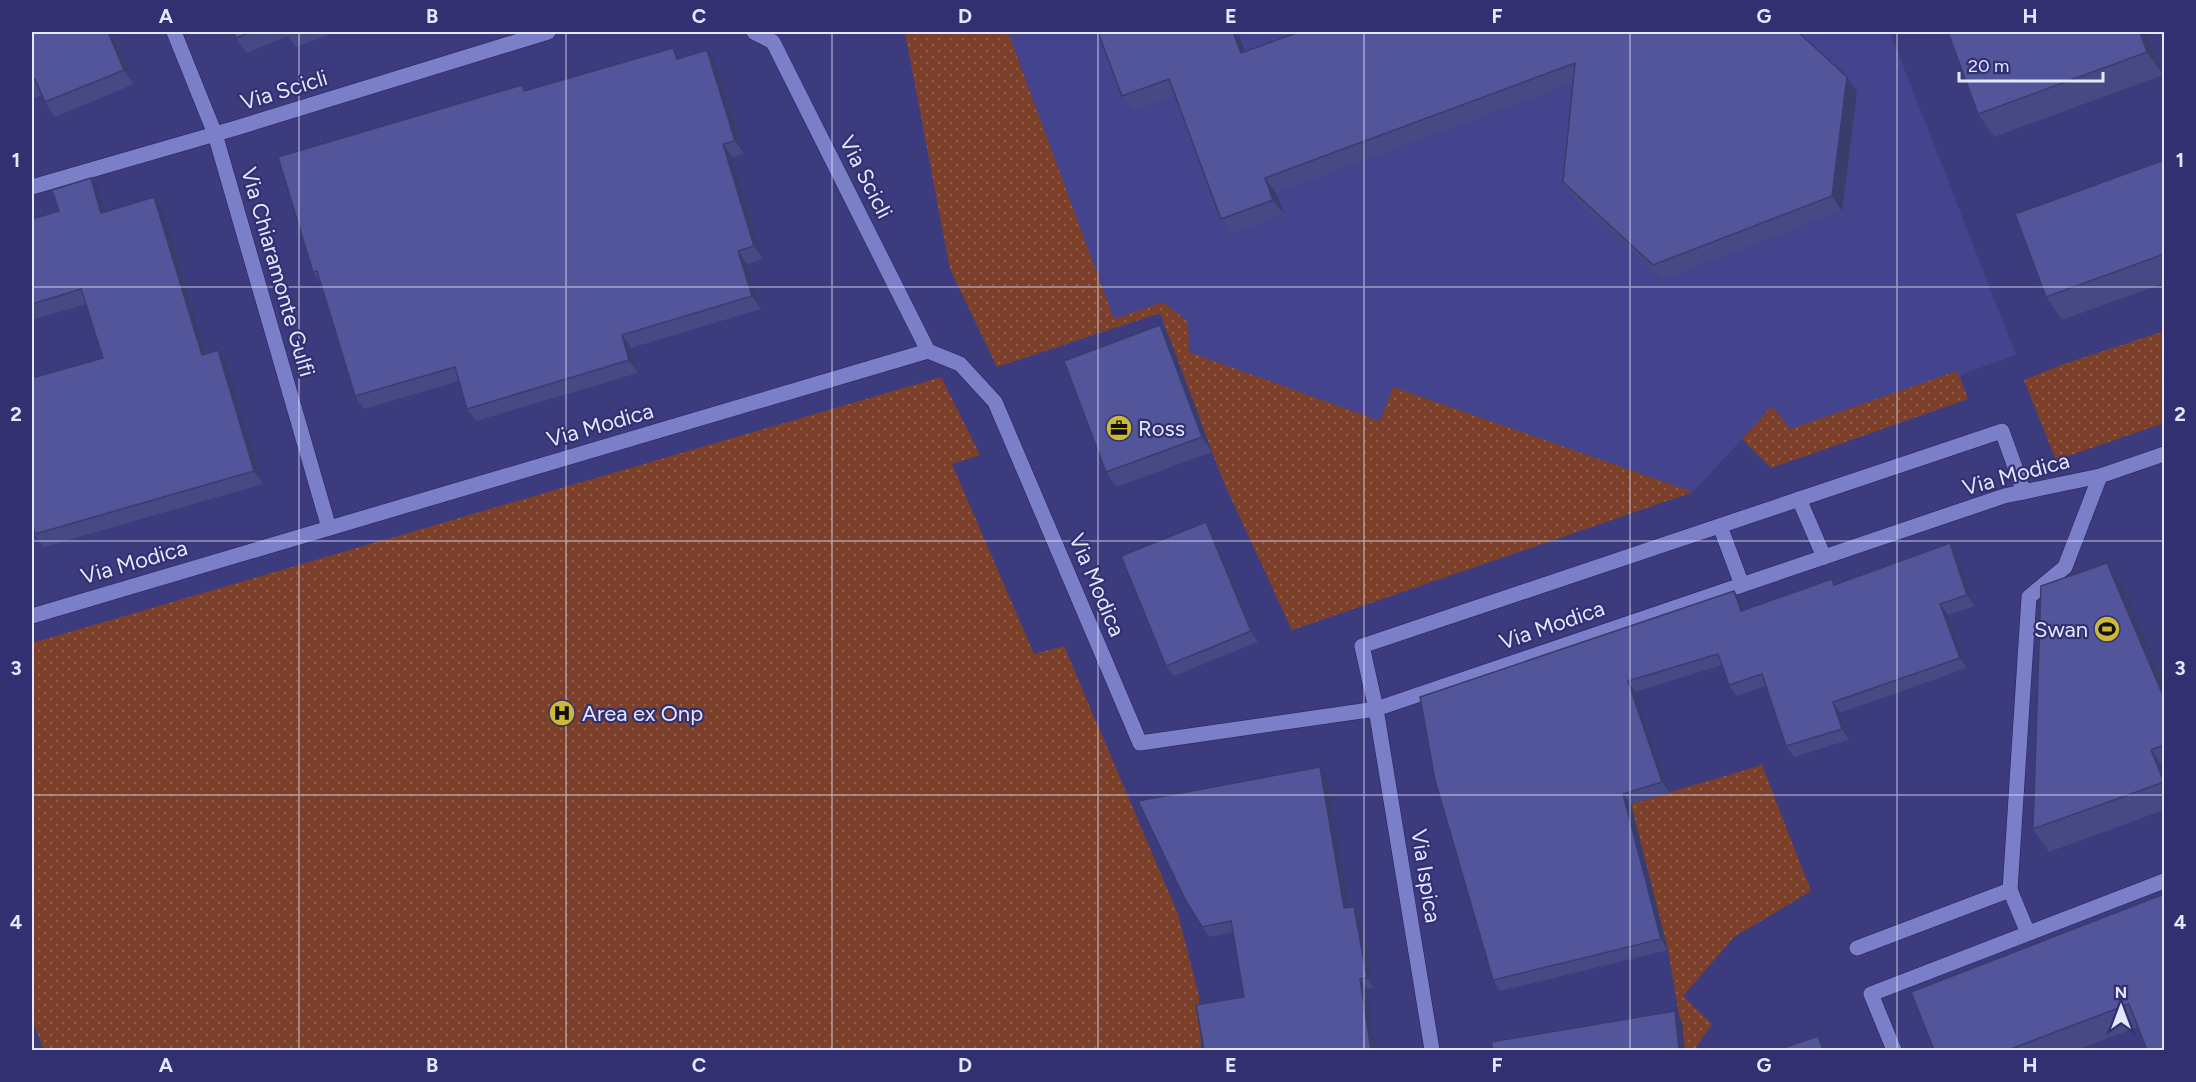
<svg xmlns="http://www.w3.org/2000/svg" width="2196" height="1082" font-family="Figtree,sans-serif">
<defs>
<pattern id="green-dots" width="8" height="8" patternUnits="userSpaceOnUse" patternTransform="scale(1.5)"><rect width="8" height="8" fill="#7c402a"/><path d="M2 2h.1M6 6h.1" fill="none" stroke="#8e5c4a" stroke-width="1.8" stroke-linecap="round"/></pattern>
</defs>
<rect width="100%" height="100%" fill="#3b3b7d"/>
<!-- built -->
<polygon fill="#44438d" points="905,32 1890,32 2016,355 1960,375 1968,399 1771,468 1742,439 1693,492 1292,630 1224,483 1160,313 997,367 950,269"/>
<!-- green -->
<g fill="url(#green-dots)">
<polygon points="905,32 1008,32 1114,319 1163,302 1188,322 1189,352 1380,421 1393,387 1693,492 1292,630 1224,483 1160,313 997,367 950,269"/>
<polygon points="2164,331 2164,423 2056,460 2024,380 2061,365"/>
<polygon points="1957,371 1968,399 1771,468 1742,439 1772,406 1790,429"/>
<polygon points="941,377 980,455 952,464 1034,654 1064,646 1178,914 1199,996 1201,1050 44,1050 32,1020 32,643"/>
<polygon points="1762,765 1811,891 1734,937 1683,996 1712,1024 1694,1050 1685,1050 1668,950 1630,804"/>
</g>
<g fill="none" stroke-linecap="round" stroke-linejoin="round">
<defs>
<g id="lane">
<polyline points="1799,499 1824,557"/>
<polyline points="1720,526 1742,585"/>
<polyline points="1376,709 1362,646 2002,431 2024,492"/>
<polyline points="2010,890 2028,933"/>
<polyline points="1894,1050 1871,994 2164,881"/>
</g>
<g id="street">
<polyline points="174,32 215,134 329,528"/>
<polyline points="754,32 773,42 928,351"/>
<polyline points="32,187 236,128 548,32"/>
<polyline points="32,616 928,351 960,364 995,402 1140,743 1376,709 2004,496 2100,476 2164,454"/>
<polyline points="1376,709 1432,1050"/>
<polyline points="1857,948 2010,890 2029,597 2065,567 2100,476"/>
</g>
</defs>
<!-- lane casing -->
<use href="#lane" stroke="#241f5f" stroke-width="16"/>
<!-- street casing -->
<use href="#street" stroke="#241f5f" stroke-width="16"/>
<!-- lane -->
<use href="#lane" stroke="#7b7fc8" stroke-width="15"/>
<!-- street -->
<use href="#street" stroke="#7b7fc8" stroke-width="15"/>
</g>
<!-- wall -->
<g fill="#474984">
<polygon points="32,32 112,32 134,84 55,117 45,102 42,95 32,99"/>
<polygon points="234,32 336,32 296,47 288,36 247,53 236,38"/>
<polygon points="1098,32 1238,32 1245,51 1299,32 1857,92 1842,211 1663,279 1573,197 1563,182 1573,83 1276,193 1284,214 1232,234 1221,219 1175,96 1133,111 1122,96"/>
<polygon points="1948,32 2147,32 2163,75 1994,137 1978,114"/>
<polygon points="673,48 680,58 716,63 744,154 732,157 763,259 747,264 761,309 631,348 638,373 476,421 467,409 459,381 364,409 355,396 320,283 313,272 522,85 526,91"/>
<polygon points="2164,160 2164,283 2062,320 2046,297"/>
<polygon points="100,191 106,211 154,197 163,210 207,354 218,350 227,363 263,484 44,547 35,535 32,536 32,378 103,358 86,304 32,320 32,219 59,211"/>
<polygon points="1160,325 1170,339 1212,452 1116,487 1106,472"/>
<polygon points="1206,522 1213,533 1258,642 1174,676 1166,666"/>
<polygon points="1957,554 1975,606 1948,615 1967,668 1840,713 1849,740 1794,757 1786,746 1766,686 1736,696 1729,685 1722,665 1635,692 1670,793 1631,804 1668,950 1500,991 1493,980 1435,780 1734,591 1742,601 1745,610 1832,579 1836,584"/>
<polygon points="2107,563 2123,585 2164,683 2164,810 2049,852 2033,829"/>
<polygon points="1320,767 1327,777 1349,907 1354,907 1361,917 1374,988 1244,997 1233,932 1209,937 1202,927"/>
<polygon points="2164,894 2138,1027 2077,1050 1934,1050"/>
</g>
<!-- shaded-wall -->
<g fill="#3a3c6c">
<polygon points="108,32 112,32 134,84 124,70"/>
<polygon points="1233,32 1238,32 1251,68 1241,53"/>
<polygon points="2140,32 2147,32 2163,75 2147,52"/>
<polygon points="673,48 682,61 677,59"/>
<polygon points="707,50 716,63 744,154 735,141"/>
<polygon points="1847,77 1857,92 1842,211 1832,196"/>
<polygon points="723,144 732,157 763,259 754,246"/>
<polygon points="91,178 100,191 110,226 101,213"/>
<polygon points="1265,178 1276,193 1284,214 1273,200"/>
<polygon points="154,197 163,210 211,368 202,355"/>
<polygon points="738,251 747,264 761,309 752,296"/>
<polygon points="1160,325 1170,339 1212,452 1202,437"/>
<polygon points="622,335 631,348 638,373 629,360"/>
<polygon points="218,350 227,363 263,484 254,471"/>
<polygon points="1206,522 1213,533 1258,642 1251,631"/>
<polygon points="1950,543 1957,554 1975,606 1967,595"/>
<polygon points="2107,563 2123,585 2164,683 2164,698"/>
<polygon points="1734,591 1742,601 1748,622 1741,611"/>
<polygon points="1940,604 1948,615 1967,668 1960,658"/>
<polygon points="1628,681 1635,692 1670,793 1662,782"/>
<polygon points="1833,702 1840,713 1849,740 1842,729"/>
<polygon points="2151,750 2164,769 2164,782"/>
<polygon points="1320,767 1327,777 1351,918 1344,908"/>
<polygon points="1623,794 1631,804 1668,950 1661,939"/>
<polygon points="1354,907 1361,917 1374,988 1367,978"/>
<polygon points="1360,979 1367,990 1377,1050 1371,1050"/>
<polygon points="1675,1011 1682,1021 1685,1050 1679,1050"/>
<polygon points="1818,1036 1828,1050 1823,1050"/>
</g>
<!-- building -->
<g fill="#53559a" stroke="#3a3c6c" stroke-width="1.5">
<polygon points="32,32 108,32 124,70 45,102 35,79 32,81"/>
<polygon points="234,32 251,32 236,38"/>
<polygon points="1098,32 1233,32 1241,53 1299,32 1798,32 1847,77 1832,196 1653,265 1563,182 1575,63 1265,178 1273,200 1221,219 1169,79 1122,96"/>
<polygon points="1948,32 2140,32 2147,52 1978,114"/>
<polygon points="673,48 677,59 707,50 735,141 723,144 754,246 738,251 752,296 622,335 629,360 467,409 455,367 355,396 317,271 313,272 278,157 522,85 524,91"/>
<polygon points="2164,160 2164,254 2046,297 2015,214"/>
<polygon points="91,178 101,213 154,197 202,355 218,350 254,471 35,534 32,523 32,378 103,358 81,289 32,304 32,219 59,211 52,190"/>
<polygon points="1160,325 1202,437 1106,472 1064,361"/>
<polygon points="1206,522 1251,631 1166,666 1121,556"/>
<polygon points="1950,543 1967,595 1940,604 1960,658 1833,702 1842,729 1786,746 1762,674 1729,685 1718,654 1628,681 1662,782 1623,794 1661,939 1493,980 1435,780 1420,697 1734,591 1741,611 1832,579 1834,585"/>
<polygon points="2107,563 2164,698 2164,745 2151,750 2164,782 2033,829 2041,586"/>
<polygon points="1320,767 1344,908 1354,907 1367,978 1360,979 1371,1050 1204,1050 1196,1005 1244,997 1231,921 1202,927 1186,901 1138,801"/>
<polygon points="2164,894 2164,1050 2147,1050 2129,1004 2008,1050 1934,1050 1911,992"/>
<polygon points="1675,1011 1679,1050 1493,1050 1491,1042"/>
<polygon points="1818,1036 1823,1050 1778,1050"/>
</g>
<!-- grid -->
<path fill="none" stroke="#e4e7ff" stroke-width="1.5" stroke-opacity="0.55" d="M299,32V1050M566,32V1050M832,32V1050M1098,32V1050M1364,32V1050M1630,32V1050M1897,32V1050M32,287H2164M32,541H2164M32,795H2164"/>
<!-- icons -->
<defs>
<symbol id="office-disc" viewBox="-11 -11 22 22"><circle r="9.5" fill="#cdb938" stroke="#323071"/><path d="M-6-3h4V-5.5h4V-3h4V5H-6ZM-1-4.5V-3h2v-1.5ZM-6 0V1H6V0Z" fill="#111"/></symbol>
<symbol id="stadium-disc" viewBox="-11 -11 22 22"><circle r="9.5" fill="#cdb938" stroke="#323071"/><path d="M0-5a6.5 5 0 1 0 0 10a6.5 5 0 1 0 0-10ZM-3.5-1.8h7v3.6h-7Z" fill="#111"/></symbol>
<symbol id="hospital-disc" viewBox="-11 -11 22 22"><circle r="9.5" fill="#cdb938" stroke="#323071"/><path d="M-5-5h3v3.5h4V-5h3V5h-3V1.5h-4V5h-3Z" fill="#111"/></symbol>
</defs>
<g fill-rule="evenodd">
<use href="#office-disc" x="1104" y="413" width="30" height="30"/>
<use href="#stadium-disc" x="2092" y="614" width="30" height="30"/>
<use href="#hospital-disc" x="547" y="698" width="30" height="30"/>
</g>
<g text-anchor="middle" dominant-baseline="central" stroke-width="4.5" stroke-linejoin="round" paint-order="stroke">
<!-- street labels -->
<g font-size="22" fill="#e4e7ff" stroke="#323071">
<text transform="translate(284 90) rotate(-17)">Via Scicli</text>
<text transform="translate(866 177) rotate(63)">Via Scicli</text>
<text transform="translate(278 272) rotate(74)">Via Chiaramonte Gulfi</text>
<text transform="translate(600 425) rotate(-16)">Via Modica</text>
<text transform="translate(2016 474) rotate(-15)">Via Modica</text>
<text transform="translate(134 562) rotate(-16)">Via Modica</text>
<text transform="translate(1097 585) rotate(67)">Via Modica</text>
<text transform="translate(1552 625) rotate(-19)">Via Modica</text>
<text transform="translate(1426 876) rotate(81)">Via Ispica</text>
</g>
<!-- poi labels -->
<g font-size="22" fill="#e4e7ff" stroke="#323071" text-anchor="start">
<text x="1138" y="428">Ross</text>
<text x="2088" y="629" text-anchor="end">Swan</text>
<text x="582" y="713">Area ex Onp</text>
</g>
</g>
<!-- border -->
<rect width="2196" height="1082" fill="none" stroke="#323071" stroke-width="66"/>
<!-- north arrow -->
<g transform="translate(2121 1007)" stroke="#323071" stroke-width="4.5" paint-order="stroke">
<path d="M0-4.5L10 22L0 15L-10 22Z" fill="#e4e7ff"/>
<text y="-9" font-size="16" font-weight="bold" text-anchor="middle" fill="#e4e7ff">N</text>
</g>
<!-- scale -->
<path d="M1959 72v9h144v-9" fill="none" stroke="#e4e7ff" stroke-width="3"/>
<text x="1968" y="72" font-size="18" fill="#e4e7ff" stroke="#323071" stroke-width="4.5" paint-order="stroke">20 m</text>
<rect x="33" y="33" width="2130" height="1016" fill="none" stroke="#e4e7ff" stroke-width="2"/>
<g font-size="20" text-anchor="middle" font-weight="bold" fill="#e4e7ff">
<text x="166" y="23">A</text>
<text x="432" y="23">B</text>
<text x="699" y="23">C</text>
<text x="965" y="23">D</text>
<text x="1231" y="23">E</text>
<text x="1497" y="23">F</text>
<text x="1764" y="23">G</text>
<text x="2030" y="23">H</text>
<text x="16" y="167">1</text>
<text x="2180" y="167">1</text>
<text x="16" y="421">2</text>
<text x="2180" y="421">2</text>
<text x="16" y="675">3</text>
<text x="2180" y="675">3</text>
<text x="16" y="929">4</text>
<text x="2180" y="929">4</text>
<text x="166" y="1072">A</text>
<text x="432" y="1072">B</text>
<text x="699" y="1072">C</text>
<text x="965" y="1072">D</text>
<text x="1231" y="1072">E</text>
<text x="1497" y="1072">F</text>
<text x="1764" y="1072">G</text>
<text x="2030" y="1072">H</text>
</g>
</svg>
